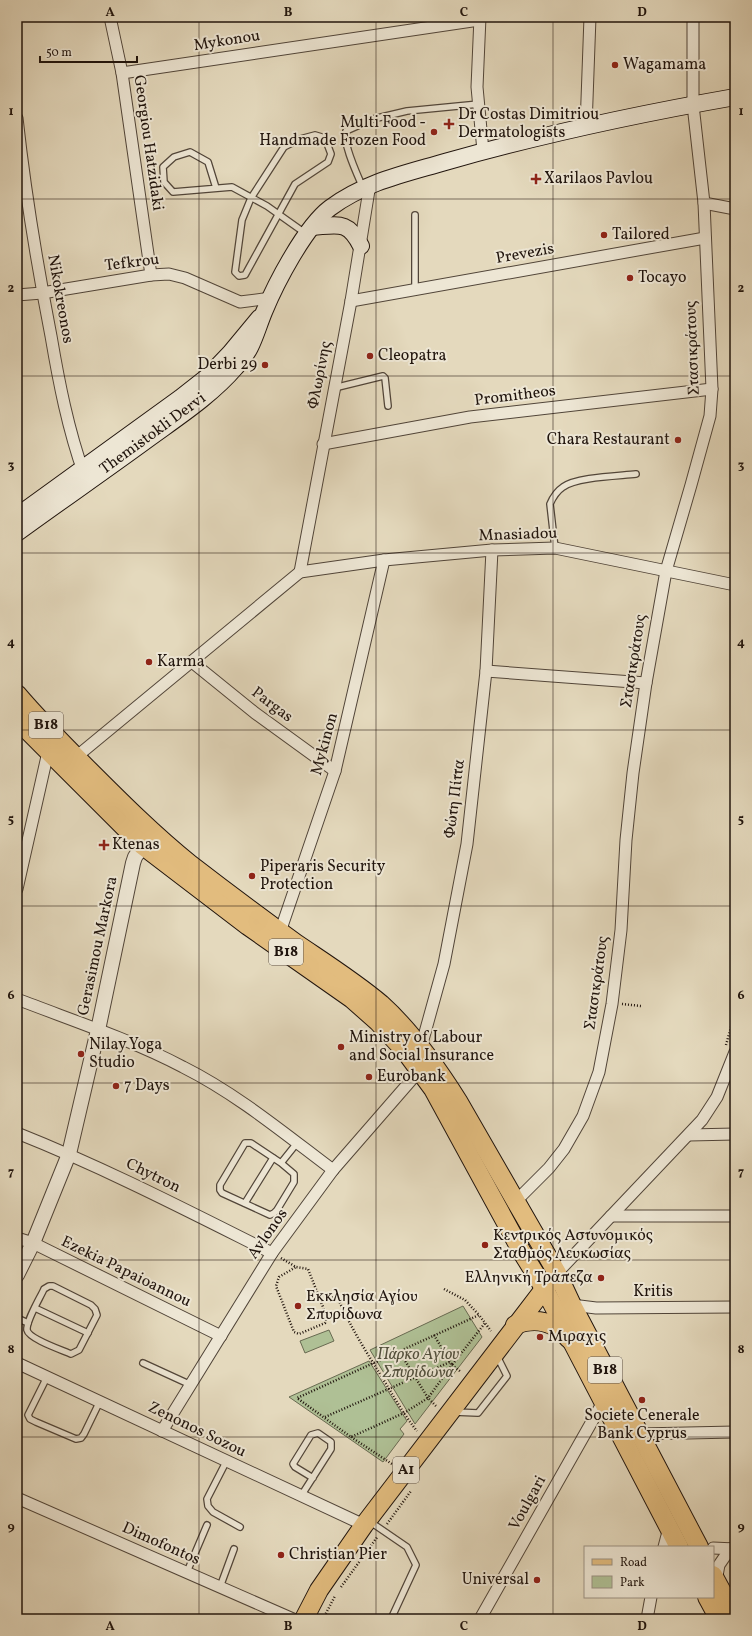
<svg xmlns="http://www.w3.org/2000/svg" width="752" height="1636" font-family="Vollkorn,serif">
<rect width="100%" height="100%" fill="#e4d9bd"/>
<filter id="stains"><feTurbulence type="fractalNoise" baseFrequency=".005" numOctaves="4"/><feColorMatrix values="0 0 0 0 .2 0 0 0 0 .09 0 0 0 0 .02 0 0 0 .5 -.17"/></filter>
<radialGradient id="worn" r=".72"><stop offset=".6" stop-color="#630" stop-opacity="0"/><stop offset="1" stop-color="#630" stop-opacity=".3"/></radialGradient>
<!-- green -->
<g fill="#afc095" stroke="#686a51">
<polygon points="463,1306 482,1337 415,1424 370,1350"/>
<polygon points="329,1330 334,1341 305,1353 300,1341"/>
<polygon points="369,1361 407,1421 400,1429 404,1434 383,1462 289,1397"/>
</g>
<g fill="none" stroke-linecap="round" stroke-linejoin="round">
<defs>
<g id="service">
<polygon points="315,135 325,138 331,154 328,162 295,184 245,275 239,276 235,272 242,220 251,198 284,147 300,139"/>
<polyline points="216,188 208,162 190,152 174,157 163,167 164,182 173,192 232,187 267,206 305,233"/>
<path d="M363,188C358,176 342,143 346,131L373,119L407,111L479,104"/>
<polyline points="415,289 415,215"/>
<polyline points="334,388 383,376 385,378 388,406"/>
<path d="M555,548L550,504C553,497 557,491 563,487C576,477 618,476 636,474"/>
<polyline points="281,1163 251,1143 245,1143 220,1185 220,1190 222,1193 270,1215 274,1213 277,1210 294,1182 294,1174 281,1163 297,1143"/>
<polyline points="245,1203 273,1158"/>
<path d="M49,1286H53L91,1305L95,1309L97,1315L79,1350L71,1354C62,1350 29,1339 27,1330C26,1321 40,1298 44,1289Z"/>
<polyline points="35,1308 88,1333"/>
<polyline points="17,1318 28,1323"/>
<polyline points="143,1363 191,1385"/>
<polyline points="47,1377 28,1415 30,1419 36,1422 76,1439 81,1438 84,1434 100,1401"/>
<polyline points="454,1412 478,1413 507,1376 497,1356"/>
<polyline points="226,1462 207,1499 208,1506 213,1512 240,1527"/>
<polyline points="301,1496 331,1449 331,1442 318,1433 311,1435 293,1464 295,1467 313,1478"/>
<polyline points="369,1521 407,1547 416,1565 391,1619"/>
<polyline points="187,1572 207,1525"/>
<polyline points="220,1587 234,1549"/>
</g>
<g id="minor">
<polyline points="110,17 122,73 151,275"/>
<polyline points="480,17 477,87 483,151"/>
<polyline points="122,73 479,20"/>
<path d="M17,118C25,191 37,264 51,336C59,383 68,429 84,474"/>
<polyline points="586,127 590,17"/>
<polyline points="704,203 735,209"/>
<polyline points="17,295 42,293 151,275 169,274 185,278 240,302 271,298"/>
<polyline points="351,301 705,238"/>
<polyline points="323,444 470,417 712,389"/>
<polyline points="300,572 384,560 492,550 555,548 735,585"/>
<polyline points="300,572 351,301 370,184"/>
<polyline points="192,662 255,713 335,771"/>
<polyline points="486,671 646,683"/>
<polyline points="76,757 300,572"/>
<polyline points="17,889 48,752"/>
<polyline points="280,932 335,771 384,560"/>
<path d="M17,999C71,1020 132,1040 183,1067C237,1094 285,1134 333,1170"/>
<polyline points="421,1047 444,964 467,844 486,671 492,550"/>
<path d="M17,1133C105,1168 188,1211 272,1253"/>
<polyline points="689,1135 735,1134"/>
<polyline points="516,1201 549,1168 564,1149 583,1116 599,1072 612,1004 621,930 626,840 633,773 646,683 666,571 691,485 710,416 712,389 704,203 693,105 693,17"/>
<polyline points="611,1216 735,1216"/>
<polyline points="17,1238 33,1243 221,1336"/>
<polyline points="557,1273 702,1120 717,1097 735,1052"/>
<polyline points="572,1305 596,1308 735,1307"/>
<polyline points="17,1363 364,1525"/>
<polyline points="162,1431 272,1253 333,1170 420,1070"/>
<polyline points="636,1435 639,1434 735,1432"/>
<polyline points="17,1498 293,1619"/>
<polyline points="664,1547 669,1528"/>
<polyline points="713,1548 735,1549"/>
<polyline points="716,1581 719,1565 730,1549"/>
<polyline points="480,1619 603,1402"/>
<polyline points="647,1619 651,1597"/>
</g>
<polyline id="tertiary" points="17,1275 33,1243 69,1154 98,1030 133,863 135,857 148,838"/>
<g id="secondary">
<path d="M313,227C338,225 348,220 361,246"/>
<polyline points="17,516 180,398 208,376 230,353 259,318"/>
<path d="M17,533C61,501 106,470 151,437C180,416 212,395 236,367C253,349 255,334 264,312C276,283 305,227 330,208C365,182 404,174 445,162C540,135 638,114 735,97"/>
</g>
<g id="primary">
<path d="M17,694C39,720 64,745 88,769C121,802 154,835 190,864C225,891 261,918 297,944C325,963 355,982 381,1004C412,1032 436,1066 458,1101L557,1273L572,1305L699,1547"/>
<polyline points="17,720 142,845 248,926 352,999 378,1022 405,1051 433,1089 523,1254 544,1288 679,1547"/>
<path d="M515,1325C536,1317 554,1321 569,1339"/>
<polyline points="713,1575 735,1616"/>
<polyline points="707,1597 719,1619"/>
<polyline points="304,1619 319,1590 364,1525 551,1280"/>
</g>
</defs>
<!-- service casing -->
<use href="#service" stroke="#514539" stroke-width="8"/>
<!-- minor casing -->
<use href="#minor" stroke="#514539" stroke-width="13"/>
<!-- tertiary casing -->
<use href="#tertiary" stroke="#514539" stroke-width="16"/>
<!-- secondary casing -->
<use href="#secondary" stroke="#20140d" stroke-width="18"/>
<!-- primary casing -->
<use href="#primary" stroke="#20140d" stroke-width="20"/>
<!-- path -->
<g stroke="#20140d" stroke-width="2.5" stroke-dasharray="1 2" stroke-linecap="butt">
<polyline points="622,1004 641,1006"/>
<polyline points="726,1045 735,1013"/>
<polyline points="731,1096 735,1089"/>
<polyline points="281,1258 296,1267 308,1269 327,1317 325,1323 299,1334 294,1332 276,1286 279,1277 296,1267"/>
<polyline points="444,1289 465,1300 479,1315"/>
<path d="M321,1302L337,1296C349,1325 367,1353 383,1379C394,1397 404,1415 417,1431"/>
<polyline points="434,1335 450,1362"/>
<polyline points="399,1351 428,1398 452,1365 461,1372"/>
<polyline points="436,1406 428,1398 404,1413 351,1437 297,1398 479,1315 491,1331"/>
<polyline points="325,1417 450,1362 452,1365 485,1323"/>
<polyline points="351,1437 392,1464"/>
<polyline points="387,1524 411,1491"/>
<polyline points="341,1587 378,1536"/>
<polyline points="323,1619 335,1596"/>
</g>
<!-- service -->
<use href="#service" stroke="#ede6d4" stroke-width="5.5"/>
<!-- minor -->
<use href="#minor" stroke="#ede6d4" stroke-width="11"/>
<!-- tertiary -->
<use href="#tertiary" stroke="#ede6d4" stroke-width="14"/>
<!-- secondary -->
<use href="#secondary" stroke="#ede6d4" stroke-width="16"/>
<!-- primary -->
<use href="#primary" stroke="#e2bc7e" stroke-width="18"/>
</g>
<!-- grid -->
<path fill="none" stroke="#20140d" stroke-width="1" stroke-opacity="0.55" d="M199,17V1619M376,17V1619M553,17V1619M17,199H735M17,376H735M17,553H735M17,730H735M17,906H735M17,1083H735M17,1260H735M17,1437H735"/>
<!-- markers -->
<g fill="#8f2418" stroke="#ede6d4" stroke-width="1.5">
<circle cx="615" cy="65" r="4"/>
<path d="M447 118h4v4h4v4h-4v4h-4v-4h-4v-4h4z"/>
<circle cx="434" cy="132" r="4"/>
<path d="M534 173h4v4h4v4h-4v4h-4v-4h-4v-4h4z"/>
<circle cx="604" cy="235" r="4"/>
<circle cx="630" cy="278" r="4"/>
<circle cx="370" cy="356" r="4"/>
<circle cx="265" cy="365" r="4"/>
<circle cx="678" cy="440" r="4"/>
<circle cx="149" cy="662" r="4"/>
<path d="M102 839h4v4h4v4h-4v4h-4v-4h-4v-4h4z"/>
<circle cx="252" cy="876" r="4"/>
<circle cx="341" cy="1047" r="4"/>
<circle cx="81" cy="1054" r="4"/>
<circle cx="369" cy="1077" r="4"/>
<circle cx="116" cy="1086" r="4"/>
<circle cx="485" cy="1245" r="4"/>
<circle cx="601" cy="1278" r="4"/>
<circle cx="298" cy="1306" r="4"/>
<circle cx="540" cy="1337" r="4"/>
<circle cx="642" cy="1400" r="4"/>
<circle cx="281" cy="1555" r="4"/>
<circle cx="537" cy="1580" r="4"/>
</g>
<g text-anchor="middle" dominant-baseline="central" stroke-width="4" stroke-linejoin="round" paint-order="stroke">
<!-- shield labels -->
<g fill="#ede6d4" stroke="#5e5349" stroke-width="1">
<rect x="29" y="712" width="34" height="26" rx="3"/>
<rect x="269" y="939" width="34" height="26" rx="3"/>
<rect x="588" y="1357" width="34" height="26" rx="3"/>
<rect x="393" y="1457" width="26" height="26" rx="3"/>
</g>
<g font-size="15" font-weight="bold" fill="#20140d">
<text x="46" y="725">B18</text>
<text x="286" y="952">B18</text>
<text x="605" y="1370">B18</text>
<text x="406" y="1470">A1</text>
</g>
<!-- street labels -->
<g font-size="16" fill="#20140d" stroke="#ede6d4">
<text transform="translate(227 41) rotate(-9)">Mykonou</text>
<text transform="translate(148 143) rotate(82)">Georgiou Hatzidaki</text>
<text transform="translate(525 254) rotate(-10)">Prevezis</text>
<text transform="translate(132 263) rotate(-7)">Tefkrou</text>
<text transform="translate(60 299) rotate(80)">Nikokreonos</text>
<text transform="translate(693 348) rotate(-92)">Στασικράτους</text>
<text transform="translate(320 375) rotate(-79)">Φλωρίνης</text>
<text transform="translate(515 396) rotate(-7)">Promitheos</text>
<text transform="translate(153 434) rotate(-36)">Themistokli Dervi</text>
<text transform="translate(518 535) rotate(-2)">Mnasiadou</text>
<text transform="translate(634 661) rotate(-81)">Στασικράτους</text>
<text transform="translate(272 705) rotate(37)">Pargas</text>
<text transform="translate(325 744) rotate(-75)">Mykinon</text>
<text transform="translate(455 799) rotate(-83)">Φώτη Πίττα</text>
<text transform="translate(98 946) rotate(-78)">Gerasimou Markora</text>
<text transform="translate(597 983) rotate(-82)">Στασικράτους</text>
<text transform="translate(153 1176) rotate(26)">Chytron</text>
<text transform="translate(268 1234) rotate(-55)">Avlonos</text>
<text transform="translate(126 1272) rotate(26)">Ezekia Papaioannou</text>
<text x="653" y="1292">Kritis</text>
<text transform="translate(197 1430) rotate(26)">Zenonos Sozou</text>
<text transform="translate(528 1503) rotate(-61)">Voulgari</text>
<text transform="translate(161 1544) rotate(24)">Dimofontos</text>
</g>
<!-- poi labels -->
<g font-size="16" fill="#20140d" stroke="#ede6d4" text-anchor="start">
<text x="623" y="65">Wagamama</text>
<text x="458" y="115">Dr Costas Dimitriou<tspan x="458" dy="18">Dermatologists</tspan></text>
<text x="426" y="123" text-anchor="end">Multi Food -<tspan x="426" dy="18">Handmade Frozen Food</tspan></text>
<text x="544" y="179">Xarilaos Pavlou</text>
<text x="612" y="235">Tailored</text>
<text x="638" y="278">Tocayo</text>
<text x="378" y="356">Cleopatra</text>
<text x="257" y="365" text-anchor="end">Derbi 29</text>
<text x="670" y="440" text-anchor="end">Chara Restaurant</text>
<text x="157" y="662">Karma</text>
<text x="112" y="845">Ktenas</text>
<text x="260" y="867">Piperaris Security<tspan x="260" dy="18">Protection</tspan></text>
<text x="349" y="1038">Ministry of Labour<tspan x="349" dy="18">and Social Insurance</tspan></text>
<text x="89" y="1045">Nilay Yoga<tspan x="89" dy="18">Studio</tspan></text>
<text x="377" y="1077">Eurobank</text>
<text x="124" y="1086">7 Days</text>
<text x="493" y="1236">Κεντρικός Αστυνομικός<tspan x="493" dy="18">Σταθμός Λευκωσίας</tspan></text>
<text x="593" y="1278" text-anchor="end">Ελληνική Τράπεζα</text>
<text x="306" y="1297">Εκκλησία Αγίου<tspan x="306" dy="18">Σπυρίδωνα</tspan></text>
<text x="548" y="1337">Μιραχις</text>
<text x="642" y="1416" text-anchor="middle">Societe Cenerale<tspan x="642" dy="18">Bank Cyprus</tspan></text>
<text x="289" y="1555">Christian Pier</text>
<text x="529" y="1580" text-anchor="end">Universal</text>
</g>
<!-- park labels -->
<g font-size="16" font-style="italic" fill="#52503d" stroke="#ede6d4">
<text x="418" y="1355">Πάρκο Αγίου<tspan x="418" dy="18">Σπυρίδωνα</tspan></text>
</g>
</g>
<!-- margin -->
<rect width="752" height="1636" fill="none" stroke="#e4d9bd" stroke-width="44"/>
<!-- legend -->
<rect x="584" y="1546" width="130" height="52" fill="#ede6d4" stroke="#9b9284"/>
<rect x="592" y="1559" width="20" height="6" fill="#e2bc7e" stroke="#9b9284"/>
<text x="620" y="1566" font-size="12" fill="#20140d">Road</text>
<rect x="592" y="1576" width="20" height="12" fill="#afc095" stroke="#9b9284"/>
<text x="620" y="1586" font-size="12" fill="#20140d">Park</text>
<!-- scale -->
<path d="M40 56v6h97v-6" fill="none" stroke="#20140d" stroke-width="2"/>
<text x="46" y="56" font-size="12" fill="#20140d" stroke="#ede6d4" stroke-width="3" paint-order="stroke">50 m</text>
<rect x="22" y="22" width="708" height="1592" fill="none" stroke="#20140d" stroke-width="1.5"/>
<g font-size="13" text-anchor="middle" font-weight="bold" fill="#20140d">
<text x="110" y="16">A</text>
<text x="288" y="16">B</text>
<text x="464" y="16">C</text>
<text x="642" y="16">D</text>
<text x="11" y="115">1</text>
<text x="741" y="115">1</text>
<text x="11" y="292">2</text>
<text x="741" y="292">2</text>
<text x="11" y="469">3</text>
<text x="741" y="469">3</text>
<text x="11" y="646">4</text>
<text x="741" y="646">4</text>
<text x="11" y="823">5</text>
<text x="741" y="823">5</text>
<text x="11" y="999">6</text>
<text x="741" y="999">6</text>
<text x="11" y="1176">7</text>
<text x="741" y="1176">7</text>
<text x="11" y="1353">8</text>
<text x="741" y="1353">8</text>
<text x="11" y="1530">9</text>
<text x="741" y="1530">9</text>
<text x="110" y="1630">A</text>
<text x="288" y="1630">B</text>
<text x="464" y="1630">C</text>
<text x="642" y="1630">D</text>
</g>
<rect width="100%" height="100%" filter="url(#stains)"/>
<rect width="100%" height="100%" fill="url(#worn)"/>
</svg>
